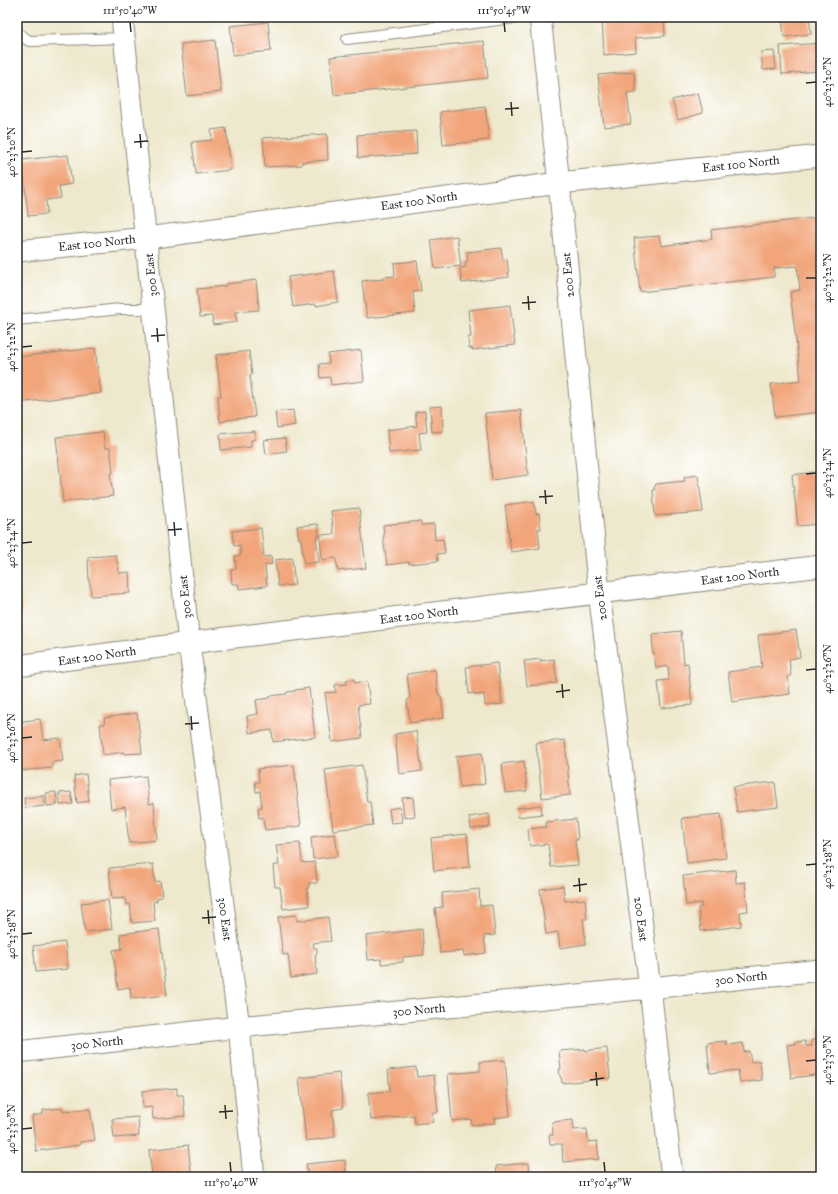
<svg xmlns="http://www.w3.org/2000/svg" width="838" height="1194" font-family="'IM FELL Great Primer',serif">
<rect width="100%" height="100%" fill="#fff"/>
<filter id="ink" filterUnits="userSpaceOnUse"><feTurbulence type="fractalNoise" baseFrequency=".025" numOctaves="2"/><feDisplacementMap in="SourceGraphic" scale="8" xChannelSelector="R" yChannelSelector="G"/><feConvolveMatrix kernelMatrix="1 2 1 2 8 2 1 2 1" color-interpolation-filters="sRGB"/></filter>
<filter id="wash" filterUnits="userSpaceOnUse"><feTurbulence type="fractalNoise" baseFrequency=".012" numOctaves="4" result="noise"/><feDisplacementMap in="SourceGraphic" scale="16" xChannelSelector="R" yChannelSelector="G"/><feGaussianBlur stdDeviation="0.9" result="paint"/><feColorMatrix in="noise" values="0 0 0 0 0 0 0 0 0 0 0 0 0 0 0 0 0 1.4 0 .05"/><feComposite in="paint" operator="in"/></filter>
<g filter="url(#wash)">
<rect width="100%" height="100%" fill="#eee8cc"/>
<g id="blocks">
<!-- building -->
<g fill="#f2a57a">
<polygon points="602,17 664,17 665,36 635,38 636,52 604,55"/>
<polygon points="795,17 809,17 811,34 784,37 782,19"/>
<polygon points="268,22 271,51 233,55 230,26"/>
<polygon points="215,40 221,92 187,96 181,44"/>
<polygon points="484,41 488,78 334,95 330,57"/>
<polygon points="821,43 821,71 782,74 780,46"/>
<polygon points="774,51 776,69 763,70 761,52"/>
<polygon points="634,72 636,92 627,93 631,124 604,127 598,75"/>
<polygon points="698,93 703,113 678,120 672,100"/>
<polygon points="485,106 489,140 443,145 440,112"/>
<polygon points="226,128 231,170 196,174 192,142 212,140 211,130"/>
<polygon points="416,131 417,154 358,158 357,135"/>
<polygon points="327,134 328,160 302,162 302,165 265,167 263,138"/>
<polygon points="68,155 72,184 59,186 61,198 46,200 47,214 28,216 22,160"/>
<polygon points="821,217 821,412 775,417 771,384 801,380 790,292 800,290 797,266 774,268 774,277 640,292 634,238 659,236 661,246 712,239 711,230"/>
<polygon points="457,236 461,266 435,269 431,240"/>
<polygon points="501,248 503,260 507,259 509,277 462,283 460,268 466,267 465,262 468,261 467,252"/>
<polygon points="417,261 421,291 413,292 415,313 367,318 362,281 384,279 383,277 395,276 394,263"/>
<polygon points="334,271 338,302 316,306 316,304 293,307 288,277"/>
<polygon points="256,280 259,310 235,312 237,322 213,325 212,316 200,317 197,289 226,286 226,284"/>
<polygon points="510,305 515,345 472,350 472,348 469,348 468,337 471,337 468,310"/>
<polygon points="95,348 101,393 17,403 17,357"/>
<polygon points="361,350 364,381 331,385 330,377 320,378 319,364 329,363 328,354"/>
<polygon points="249,351 252,375 250,376 255,417 226,420 226,421 220,422 218,396 221,396 216,355"/>
<polygon points="442,406 443,431 432,432 430,407"/>
<polygon points="293,410 295,425 277,428 275,412"/>
<polygon points="521,410 528,475 492,480 485,413"/>
<polygon points="425,411 427,432 419,433 421,450 389,453 387,430 417,426 415,412"/>
<polygon points="255,431 255,439 251,440 251,447 221,450 220,434"/>
<polygon points="103,432 105,448 110,448 113,473 110,474 113,496 63,502 56,437"/>
<polygon points="285,438 287,451 266,454 264,440"/>
<polygon points="821,471 821,505 817,506 819,524 798,526 792,475"/>
<polygon points="698,475 703,512 655,516 653,490 655,490 654,488 656,484 685,481 684,477"/>
<polygon points="534,501 536,514 539,513 541,529 538,529 540,548 511,552 505,505"/>
<polygon points="359,508 366,568 338,571 336,558 322,560 320,535 334,534 331,511"/>
<polygon points="421,521 421,525 434,524 435,540 443,539 445,553 437,554 438,561 409,564 409,562 387,565 383,537 384,537 383,525"/>
<polygon points="318,524 319,536 316,537 319,562 304,564 301,539 299,539 297,526"/>
<polygon points="261,528 264,557 271,556 272,564 265,565 267,586 239,589 238,584 232,584 231,570 236,569 235,556 241,555 240,545 234,546 232,531"/>
<polygon points="116,555 119,573 129,572 130,593 91,596 90,583 89,583 88,557"/>
<polygon points="292,558 295,585 278,586 275,560"/>
<polygon points="17,578 18,578 22,614 17,614"/>
<polygon points="796,630 800,657 789,659 791,676 788,676 790,694 732,702 728,672 762,667 758,635"/>
<polygon points="681,631 684,664 688,663 692,705 661,708 658,681 669,680 668,666 656,668 654,653 653,653 652,634"/>
<polygon points="541,659 541,661 554,659 557,683 527,686 524,661"/>
<polygon points="497,663 502,704 485,706 484,694 475,695 475,693 469,694 466,667"/>
<polygon points="435,670 438,694 441,696 444,718 410,723 407,701 410,698 407,674"/>
<polygon points="354,679 355,683 367,681 370,704 358,705 362,738 332,742 325,693 336,692 335,685 347,684 346,680"/>
<polygon points="309,688 315,737 273,742 272,730 249,733 247,716 258,714 256,700 270,698 270,696 287,694 287,692 295,691 295,690"/>
<polygon points="137,713 142,753 124,754 124,752 103,755 100,724 105,724 104,718"/>
<polygon points="40,719 43,740 60,738 63,761 52,762 52,768 17,771 17,724 23,723 23,721"/>
<polygon points="416,731 422,771 399,774 395,734"/>
<polygon points="565,740 570,795 542,798 536,743"/>
<polygon points="482,753 485,784 460,787 456,756"/>
<polygon points="524,761 527,791 505,793 502,764"/>
<polygon points="294,765 301,826 265,830 263,817 259,818 258,808 262,807 260,791 256,792 255,782 259,782 258,769"/>
<polygon points="362,765 367,802 370,802 373,825 333,830 325,770"/>
<polygon points="86,774 89,801 77,803 74,776"/>
<polygon points="146,776 149,804 154,803 157,840 129,843 125,807 111,809 108,780"/>
<polygon points="775,782 778,807 737,812 733,787"/>
<polygon points="56,792 57,805 47,806 46,793"/>
<polygon points="71,792 73,804 60,805 59,793"/>
<polygon points="44,796 45,806 25,808 24,798"/>
<polygon points="413,797 415,816 404,818 402,798"/>
<polygon points="541,805 542,814 518,817 517,808"/>
<polygon points="400,807 402,822 391,823 389,809"/>
<polygon points="489,814 490,827 471,829 469,817"/>
<polygon points="721,814 726,858 687,863 682,818"/>
<polygon points="576,819 578,840 575,840 578,865 551,867 548,844 530,846 528,829 546,827 546,822"/>
<polygon points="335,834 338,856 313,859 311,837"/>
<polygon points="467,834 470,867 434,871 431,838"/>
<polygon points="300,843 302,862 304,862 304,863 315,862 317,883 309,883 309,887 307,888 309,906 283,909 280,887 275,887 273,865 279,865 276,845"/>
<polygon points="153,864 155,882 160,881 162,897 157,898 157,901 153,902 155,921 132,923 130,904 126,904 125,898 112,899 109,868"/>
<polygon points="735,870 736,883 745,882 748,911 740,912 741,926 701,931 698,908 702,907 701,903 686,905 683,876"/>
<polygon points="563,886 565,901 585,899 587,919 583,919 586,944 560,948 558,932 546,934 540,889"/>
<polygon points="479,889 480,906 492,905 495,935 484,936 486,953 464,956 463,951 440,953 435,908 443,907 442,893"/>
<polygon points="108,900 112,929 85,932 81,903"/>
<polygon points="296,915 297,921 328,917 331,941 313,943 314,948 317,948 317,954 315,955 317,974 291,978 288,954 283,955 278,917"/>
<polygon points="159,929 167,995 131,999 130,987 118,989 113,950 122,949 120,934"/>
<polygon points="422,929 424,955 403,957 403,962 381,964 381,959 368,960 366,936"/>
<polygon points="65,942 68,969 36,972 33,946"/>
<polygon points="821,1027 821,1079 816,1079 816,1075 791,1078 787,1045 796,1044 795,1042 805,1041 806,1046 812,1046 811,1040 820,1039 819,1028"/>
<polygon points="726,1041 727,1045 743,1043 744,1052 749,1051 751,1062 760,1061 762,1080 740,1083 738,1070 710,1073 707,1043"/>
<polygon points="607,1048 610,1078 562,1083 561,1077 560,1077 559,1069 561,1069 559,1051 585,1049 585,1051"/>
<polygon points="505,1060 510,1116 494,1118 495,1123 472,1125 471,1119 452,1121 448,1074 480,1071 480,1062"/>
<polygon points="416,1067 417,1077 434,1075 438,1112 432,1113 433,1122 415,1124 414,1115 371,1120 368,1093 390,1091 388,1070"/>
<polygon points="339,1073 343,1108 332,1110 335,1137 306,1141 299,1078"/>
<polygon points="177,1088 177,1095 183,1095 185,1116 153,1119 152,1107 143,1108 142,1091"/>
<polygon points="63,1108 63,1111 90,1109 95,1140 80,1142 80,1145 36,1151 32,1116 43,1114 43,1110"/>
<polygon points="138,1117 139,1136 114,1138 112,1119"/>
<polygon points="573,1120 574,1130 587,1129 588,1142 597,1141 599,1159 563,1162 562,1144 550,1144 549,1135 553,1135 552,1122"/>
<polygon points="18,1126 21,1160 17,1160 17,1127"/>
<polygon points="188,1145 191,1171 174,1174 174,1177 147,1177 147,1176 152,1175 149,1150"/>
<polygon points="345,1160 346,1177 308,1177 306,1164"/>
<polygon points="529,1163 530,1177 497,1177 496,1166"/>
</g>
</g>
</g>
<g filter="url(#ink)">
<use href="#blocks" fill-opacity="0" stroke="#8c8a7c" stroke-width="1"/>
<g fill="none" stroke-linecap="round" stroke-linejoin="round">
<defs>
<g id="lane">
<polyline points="17,32 29,41 125,38"/>
<polyline points="347,39 522,17"/>
<polyline points="17,320 120,309 154,309"/>
</g>
<g id="street">
<polyline points="122,17 189,643 239,1027 254,1177"/>
<polyline points="540,17 559,183 599,593 650,988 672,1177"/>
<polyline points="17,251 147,238 559,183 821,156"/>
<polyline points="17,666 227,638 821,566"/>
<polyline points="17,1052 239,1027 650,988 821,970"/>
</g>
</defs>
<!-- lane casing -->
<use href="#lane" stroke="#8c8a7c" stroke-width="12"/>
<!-- street casing -->
<use href="#street" stroke="#8c8a7c" stroke-width="23"/>
<!-- lane -->
<use href="#lane" stroke="#fff" stroke-width="10"/>
<!-- street -->
<use href="#street" stroke="#fff" stroke-width="21"/>
</g>
</g>
<!-- ticks -->
<path fill="none" stroke="#2b2b2b" stroke-width="1.5" d="M130,22L131,32M504,22L505,32M806,83L816,82M511,102L512,116M505,109L519,108M140,134L141,148M134,142L148,141M22,152L32,151M806,278H816M528,296L529,310M522,303L536,302M157,328L158,342M151,336L165,335M22,347L32,346M806,474L816,473M545,490L546,504M539,497L553,496M174,522L175,536M168,530L182,529M22,543L32,542M806,670L816,669M562,684L563,698M556,692L570,690M191,716L192,730M185,724L199,723M22,738L32,737M806,865L816,864M579,878L580,892M573,886L587,884M208,910L209,924M202,918L216,917M22,934L32,933M806,1061L816,1060M596,1072L597,1086M590,1080L604,1078M225,1105L226,1119M219,1112L233,1111M22,1129L32,1128M230,1162L231,1172M604,1162L605,1172"/>
<g text-anchor="middle" dominant-baseline="central" stroke-width="3.5" stroke-linejoin="round" paint-order="stroke">
<!-- street labels -->
<g font-size="12" fill="#2b2b2b" stroke="#fff">
<text transform="translate(741 164) rotate(-6)">East 100 North</text>
<text transform="translate(419 201) rotate(-8)">East 100 North</text>
<text transform="translate(97 243) rotate(-6)">East 100 North</text>
<text transform="translate(151 275) rotate(-96)">300 East</text>
<text transform="translate(568 275) rotate(-95)">200 East</text>
<text transform="translate(740 576) rotate(-7)">East 200 North</text>
<text transform="translate(185 597) rotate(-96)">300 East</text>
<text transform="translate(600 598) rotate(-97)">200 East</text>
<text transform="translate(419 615) rotate(-7)">East 200 North</text>
<text transform="translate(97 656) rotate(-8)">East 200 North</text>
<text transform="translate(225 919) rotate(83)">300 East</text>
<text transform="translate(641 919) rotate(83)">200 East</text>
<text transform="translate(741 978) rotate(-6)">300 North</text>
<text transform="translate(419 1010) rotate(-5)">300 North</text>
<text transform="translate(97 1043) rotate(-6)">300 North</text>
</g>
</g>
<!-- margin -->
<rect width="838" height="1194" fill="none" stroke="#fff" stroke-width="44"/>
<rect x="22" y="22" width="794" height="1150" fill="none" stroke="#2b2b2b" stroke-width="1.5"/>
<g font-size="10" text-anchor="middle" fill="#2b2b2b">
<text x="130" y="14">111°50'40"W</text>
<text x="504" y="14">111°50'45"W</text>
<text transform="translate(827 82) rotate(-90)" y="4">40°23'20"N</text>
<text transform="translate(11 152) rotate(-90)" y="4">40°23'20"N</text>
<text transform="translate(827 278) rotate(-90)" y="4">40°23'22"N</text>
<text transform="translate(11 347) rotate(-90)" y="4">40°23'22"N</text>
<text transform="translate(827 473) rotate(-90)" y="4">40°23'24"N</text>
<text transform="translate(11 543) rotate(-90)" y="4">40°23'24"N</text>
<text transform="translate(827 669) rotate(-90)" y="4">40°23'26"N</text>
<text transform="translate(11 738) rotate(-90)" y="4">40°23'26"N</text>
<text transform="translate(827 864) rotate(-90)" y="4">40°23'28"N</text>
<text transform="translate(11 934) rotate(-90)" y="4">40°23'28"N</text>
<text transform="translate(827 1060) rotate(-90)" y="4">40°23'30"N</text>
<text transform="translate(11 1129) rotate(-90)" y="4">40°23'30"N</text>
<text x="231" y="1186">111°50'40"W</text>
<text x="605" y="1186">111°50'45"W</text>
</g>
</svg>
